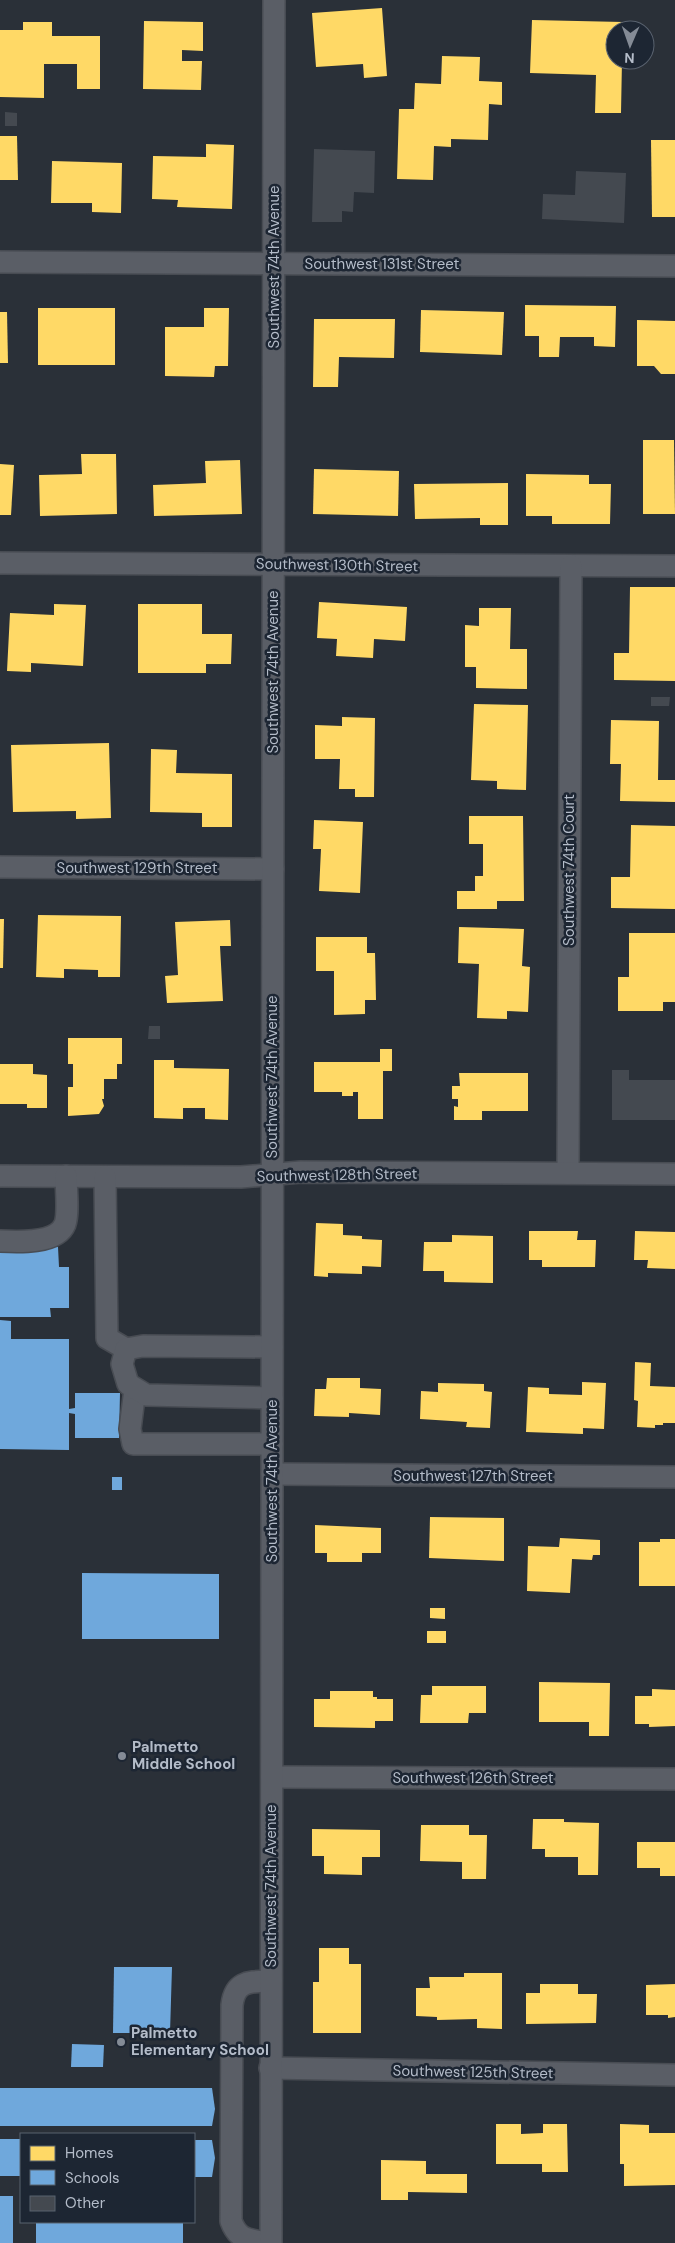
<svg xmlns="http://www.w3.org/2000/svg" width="675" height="2243" font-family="'DM Sans',sans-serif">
<rect width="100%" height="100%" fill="#2a3038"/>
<!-- homes -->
<g fill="#ffd966">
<polygon points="382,8 387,76 364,78 363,64 316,67 312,13"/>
<polygon points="532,20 623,22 623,30 615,30 615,60 622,60 621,113 595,113 596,75 530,73"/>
<polygon points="144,21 203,22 203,51 182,50 182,61 202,61 201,90 143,89"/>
<polygon points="23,22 52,22 52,36 100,36 100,89 77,89 77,64 44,64 44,98 0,97 0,30 23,30"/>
<polygon points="442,56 480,57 479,81 502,82 502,105 489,104 488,140 451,139 451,147 434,146 433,180 397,179 399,109 414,109 415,83 441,84"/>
<polygon points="0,136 17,136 18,180 0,180"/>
<polygon points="651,140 675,140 675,217 652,217"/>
<polygon points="206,144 234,145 232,209 177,207 178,200 152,199 153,156 206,157"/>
<polygon points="52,161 122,163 121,213 92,212 92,203 51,203"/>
<polygon points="525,305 616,306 615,347 594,346 594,337 560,337 559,357 539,357 539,336 525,336"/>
<rect x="38" y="308" width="77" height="57"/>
<polygon points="204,308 229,308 228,366 215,366 214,377 165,376 165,327 204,327"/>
<polygon points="421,310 504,312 502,355 420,352"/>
<polygon points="0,312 7,312 8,363 0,363"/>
<polygon points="314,319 395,319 394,358 339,357 338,387 313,387"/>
<polygon points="637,320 675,321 675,374 661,374 654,366 637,366"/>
<polygon points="643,440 674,440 675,514 643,514"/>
<polygon points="81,454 116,454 117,514 40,516 39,475 82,474"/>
<polygon points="240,460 242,514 154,516 153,485 206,483 205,461"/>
<polygon points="0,464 14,465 11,515 0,515"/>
<polygon points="314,469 399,471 398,516 313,514"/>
<polygon points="526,474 589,475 589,484 611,484 610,524 552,524 552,516 526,516"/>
<polygon points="508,483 508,525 480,525 480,518 415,519 414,484"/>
<polygon points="630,587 675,587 675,681 614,680 614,653 629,653"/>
<polygon points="319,602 407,607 405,641 374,639 373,658 336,656 337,639 317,638"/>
<polygon points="54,604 86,605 83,666 31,663 31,672 7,671 10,613 54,615"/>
<polygon points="138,604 202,604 202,634 232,634 231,664 206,664 206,673 138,673"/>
<polygon points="479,608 511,608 510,649 527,649 527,689 476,688 476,667 465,667 465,625 479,626"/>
<polygon points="474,704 528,705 526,790 497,789 497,781 471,780"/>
<polygon points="342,717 375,718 374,797 355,797 355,789 339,789 340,759 315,759 315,725 342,726"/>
<polygon points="611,720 659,721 658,780 675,780 675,802 620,801 621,764 610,764"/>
<polygon points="109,743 111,818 76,819 76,811 13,812 11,745"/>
<polygon points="151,749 177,750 176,773 232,774 232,827 202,827 202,813 150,812"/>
<polygon points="469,816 523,816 524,901 497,901 497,909 457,909 457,891 475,891 475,876 483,876 483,844 469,844"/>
<polygon points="314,820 363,822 360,893 319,891 321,849 313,849"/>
<polygon points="631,825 675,826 675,909 611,908 611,877 630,877"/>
<polygon points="38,915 121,916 120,977 98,977 98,970 64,969 64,978 36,977"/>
<polygon points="0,919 4,919 3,968 0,968"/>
<polygon points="230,920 231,946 220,946 223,1001 167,1003 165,976 178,975 175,922"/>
<polygon points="459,927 524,929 522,966 530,967 528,1012 507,1011 507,1019 477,1018 479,964 458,963"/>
<polygon points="629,933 675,933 675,1002 663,1002 663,1011 618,1011 618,977 629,977"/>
<polygon points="316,937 367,937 367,953 375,953 376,1000 365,1000 365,1014 334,1015 334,971 316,971"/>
<polygon points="68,1038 122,1038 122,1064 117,1064 117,1079 104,1079 104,1099 102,1099 104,1106 99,1114 68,1116 68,1087 73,1087 73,1064 68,1064"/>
<polygon points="380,1049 392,1049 392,1071 383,1071 383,1119 358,1119 358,1092 353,1092 353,1096 342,1096 342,1092 314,1092 314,1062 380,1062"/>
<polygon points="154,1060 174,1060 174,1068 229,1069 228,1120 205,1119 205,1108 183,1108 183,1119 154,1118"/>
<polygon points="0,1064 33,1064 33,1074 47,1075 47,1108 27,1108 27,1104 0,1104"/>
<polygon points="459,1073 528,1073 528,1111 482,1111 482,1120 454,1120 454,1106 458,1107 458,1099 452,1099 452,1086 460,1086"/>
<polygon points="316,1223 343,1224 343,1235 362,1236 362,1239 382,1240 381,1267 362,1266 362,1274 328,1273 328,1277 314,1276"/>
<polygon points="529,1231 578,1231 577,1240 596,1240 595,1267 542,1267 542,1260 529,1260"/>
<polygon points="635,1231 675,1232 675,1269 647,1268 648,1260 634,1260"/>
<polygon points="452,1235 493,1236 493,1283 444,1282 444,1271 423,1271 424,1242 452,1242"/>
<polygon points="635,1362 651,1363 650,1386 675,1387 675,1423 663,1423 663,1425 655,1425 655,1428 637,1427 638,1401 634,1400"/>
<polygon points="327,1378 360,1378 360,1388 381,1389 380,1415 349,1413 349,1417 314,1416 315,1389 326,1389"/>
<polygon points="582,1382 606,1383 604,1429 583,1428 583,1434 526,1432 528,1387 549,1388 549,1394 582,1395"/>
<polygon points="438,1383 484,1384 484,1391 492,1392 490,1428 466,1427 467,1422 420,1419 421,1391 438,1392"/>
<polygon points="430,1517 504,1518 504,1561 429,1558"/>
<polygon points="315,1525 381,1528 381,1553 362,1553 362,1562 327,1562 327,1553 315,1553"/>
<polygon points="560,1538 600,1540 600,1555 593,1555 592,1560 572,1559 570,1593 527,1591 528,1546 559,1547"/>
<polygon points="660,1539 675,1539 675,1586 639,1586 639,1542 660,1542"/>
<polygon points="430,1608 445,1608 445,1619 430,1618"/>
<rect x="427" y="1631" width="19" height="12"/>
<polygon points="539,1682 610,1683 609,1736 589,1736 589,1722 539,1722"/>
<polygon points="432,1686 486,1686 486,1713 469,1713 468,1723 420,1723 421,1695 432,1695"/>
<polygon points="652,1689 675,1690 675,1726 649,1727 649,1724 635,1724 635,1696 652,1696"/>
<polygon points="330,1691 373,1691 373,1697 377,1697 377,1699 393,1699 393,1721 375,1721 375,1728 314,1727 314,1699 330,1699"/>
<polygon points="533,1819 564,1819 564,1822 599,1823 598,1875 578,1875 578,1857 545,1857 545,1849 532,1849"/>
<polygon points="421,1825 469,1825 469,1835 487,1835 486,1879 462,1879 462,1862 420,1861"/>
<polygon points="312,1829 380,1830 380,1857 362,1857 362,1875 324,1874 324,1856 312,1856"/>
<polygon points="637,1842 675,1842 675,1876 660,1876 660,1868 637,1868"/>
<polygon points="319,1948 349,1948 349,1964 361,1964 361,2033 313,2033 313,1982 319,1982"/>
<polygon points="464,1973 502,1973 502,2029 477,2028 477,2019 437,2020 437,2017 416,2016 416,1988 430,1988 429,1977 464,1977"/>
<polygon points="540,1984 578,1984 578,1994 597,1994 596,2023 526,2024 526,1993 540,1993"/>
<polygon points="675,1984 675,2017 668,2018 668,2015 646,2015 646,1985"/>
<polygon points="496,2124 521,2124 521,2134 543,2133 543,2124 567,2124 568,2172 542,2172 542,2164 496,2164"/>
<polygon points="620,2124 649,2125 649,2133 675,2133 675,2185 624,2186 624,2164 620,2164"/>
<polygon points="381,2160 426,2161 426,2174 467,2174 467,2193 408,2192 408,2200 381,2200"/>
</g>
<!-- schools -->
<g fill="#6fa8dc">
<polygon points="0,1246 58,1247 59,1267 69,1267 69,1308 50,1308 51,1317 0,1317"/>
<polygon points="0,1320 11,1321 11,1339 69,1339 69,1409 75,1408 75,1393 120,1393 119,1438 75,1438 75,1414 69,1413 69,1450 0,1449"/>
<rect x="112" y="1477" width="10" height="13"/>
<polygon points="82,1573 219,1574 219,1639 82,1639"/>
<polygon points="114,1967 172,1967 170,2033 113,2033"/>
<polygon points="72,2044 104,2045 103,2067 71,2067"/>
<polygon points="0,2088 212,2088 215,2109 212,2126 0,2126"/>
<rect x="0" y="2139" width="21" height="37"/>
<polygon points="194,2140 212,2140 215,2158 212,2177 194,2177"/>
<rect x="0" y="2196" width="13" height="47"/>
<rect x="36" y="2222" width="147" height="21"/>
</g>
<!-- building -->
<g fill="#444950">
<polygon points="5,112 17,113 17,126 5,126"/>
<polygon points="314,149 375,151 374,193 354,192 353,212 342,211 342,222 312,222"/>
<polygon points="576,171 626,173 624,223 542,219 543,194 575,195"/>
<polygon points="651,697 670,697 669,706 651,706"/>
<polygon points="149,1026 160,1026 160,1039 148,1039"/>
<polygon points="612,1070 629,1070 629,1080 675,1080 675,1120 612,1120"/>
</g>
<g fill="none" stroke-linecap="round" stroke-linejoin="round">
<defs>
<g id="minor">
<polyline points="0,262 675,266"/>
<polyline points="0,563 675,566"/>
<polyline points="0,867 273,869"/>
<polyline points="568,1173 571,566"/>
<polyline points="0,1176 241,1177 301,1172 675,1174"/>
<polyline points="105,1177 107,1338 126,1349"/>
<path d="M0,1241C18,1242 57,1244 65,1224C69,1213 66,1188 66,1176"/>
<polyline points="135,1389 130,1429 133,1444 272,1444"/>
<polyline points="272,1398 146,1395 128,1384 122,1364 126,1349 143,1346 272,1347"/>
<polyline points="272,1474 675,1477"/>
<polyline points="272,1777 675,1779"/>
<polyline points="270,2068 675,2075"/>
<path d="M266,2243C248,2239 238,2240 231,2221L232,2005C235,1980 250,1982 271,1981"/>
<polyline points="271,2243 274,0"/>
</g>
</defs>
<!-- minor casing -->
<use href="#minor" stroke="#484c53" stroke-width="24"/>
<!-- minor -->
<use href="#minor" stroke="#5a5e66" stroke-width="21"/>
</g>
<!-- markers -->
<g fill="#848b96" stroke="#1d2633" stroke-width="2">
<circle cx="122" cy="1756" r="5"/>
<circle cx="121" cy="2042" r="5"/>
</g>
<g text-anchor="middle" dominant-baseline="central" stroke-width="5" stroke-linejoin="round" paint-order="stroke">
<!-- street labels -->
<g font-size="15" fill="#b4bcc9" stroke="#1d2633">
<text x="382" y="264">Southwest 131st Street</text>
<text transform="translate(274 267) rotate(-90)">Southwest 74th Avenue</text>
<text transform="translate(337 565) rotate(1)">Southwest 130th Street</text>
<text transform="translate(273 672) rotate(-90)">Southwest 74th Avenue</text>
<text x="137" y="868">Southwest 129th Street</text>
<text transform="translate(569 870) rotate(-90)">Southwest 74th Court</text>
<text transform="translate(272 1077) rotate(-90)">Southwest 74th Avenue</text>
<text transform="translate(337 1175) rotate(-1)">Southwest 128th Street</text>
<text x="473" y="1476">Southwest 127th Street</text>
<text transform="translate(272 1481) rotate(-90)">Southwest 74th Avenue</text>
<text x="473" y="1778">Southwest 126th Street</text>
<text transform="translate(271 1886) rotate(-90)">Southwest 74th Avenue</text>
<text transform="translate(473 2072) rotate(1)">Southwest 125th Street</text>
</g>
<!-- poi labels -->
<g font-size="15" font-weight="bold" fill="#b4bcc9" stroke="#1d2633" text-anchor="start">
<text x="132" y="1747">Palmetto<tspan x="132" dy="17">Middle School</tspan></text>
<text x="131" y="2033">Palmetto<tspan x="131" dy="17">Elementary School</tspan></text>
</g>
</g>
<!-- legend -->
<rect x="20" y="2133" width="175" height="90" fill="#1d2633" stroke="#59626f"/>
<rect x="30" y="2146" width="25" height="15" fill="#ffd966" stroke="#59626f"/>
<text x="65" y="2158" font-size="15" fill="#b4bcc9">Homes</text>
<rect x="30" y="2170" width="25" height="15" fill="#6fa8dc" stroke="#59626f"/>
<text x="65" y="2183" font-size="15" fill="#b4bcc9">Schools</text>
<rect x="30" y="2196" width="25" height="15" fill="#444950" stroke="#59626f"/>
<text x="65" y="2208" font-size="15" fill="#b4bcc9">Other</text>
<!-- north arrow -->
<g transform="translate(630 45) rotate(182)"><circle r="24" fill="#1d2633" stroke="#59626f"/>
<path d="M0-4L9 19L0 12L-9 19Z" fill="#848b96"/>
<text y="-8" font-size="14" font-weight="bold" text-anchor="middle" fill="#b4bcc9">N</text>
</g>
</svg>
